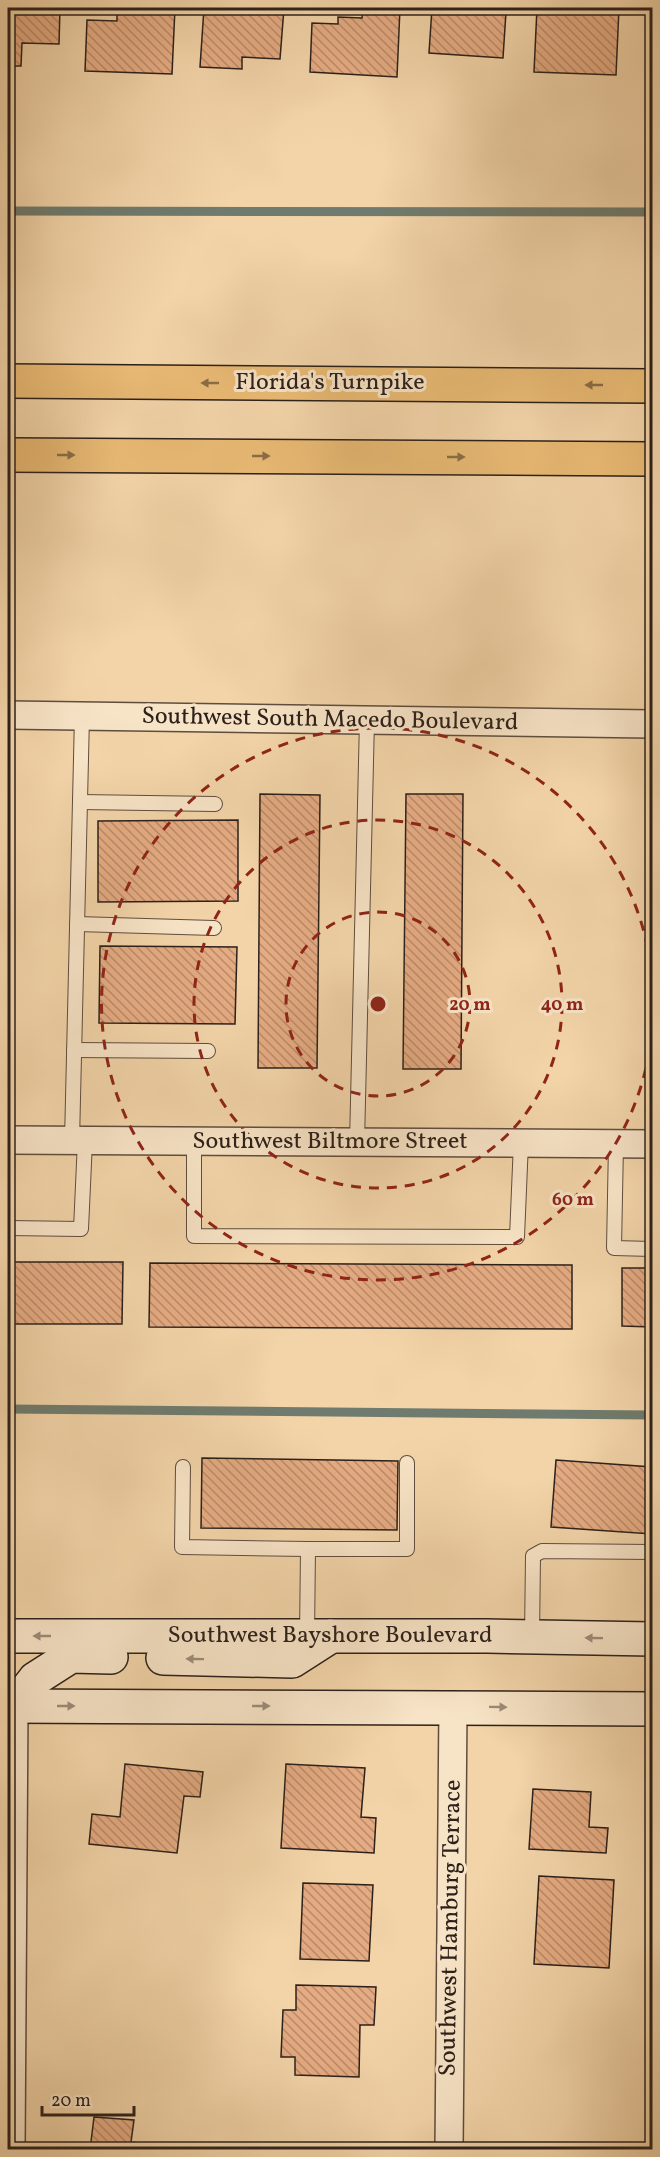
<svg xmlns="http://www.w3.org/2000/svg" width="660" height="2157" font-family="Vollkorn,serif">
<defs>
<pattern id="building-back-hatch" width="6" height="6" patternUnits="userSpaceOnUse" patternTransform="scale(1.5)"><rect width="6" height="6" fill="#e5ab82"/><path d="M-1 5l2 2M0 0l6 6M5-1l2 2" fill="none" stroke="#ba8b6a"/></pattern>
</defs>
<rect width="100%" height="100%" fill="#f2d4a8"/>
<filter id="stains"><feTurbulence type="fractalNoise" baseFrequency=".00333" numOctaves="4"/><feColorMatrix values="0 0 0 0 .2 0 0 0 0 .09 0 0 0 0 .02 0 0 0 .5 -.17"/></filter>
<radialGradient id="worn" r=".72"><stop offset=".6" stop-color="#630" stop-opacity="0"/><stop offset="1" stop-color="#630" stop-opacity=".3"/></radialGradient>
<g fill="none" stroke-linecap="round" stroke-linejoin="round">
<!-- stream -->
<g stroke="#6f7b6e" stroke-width="9">
<polyline points="8,211 652,212"/>
<polyline points="8,1409 652,1415"/>
</g>
</g>
<!-- building -->
<g fill="url(#building-back-hatch)" stroke="#2c201a" stroke-width="1.5">
<polygon points="8,8 60,8 59,44 22,43 21,66 8,66"/>
<polygon points="117,8 175,8 172,74 85,71 87,20 117,21"/>
<polygon points="204,8 284,8 280,59 242,57 242,69 200,67"/>
<polygon points="363,8 400,8 397,77 310,72 312,23 338,24 338,17 362,18"/>
<polygon points="432,8 506,12 503,58 429,53"/>
<polygon points="537,8 619,8 616,75 534,72"/>
<polygon points="260,794 320,795 317,1068 258,1068"/>
<polygon points="406,794 463,794 461,1069 403,1069"/>
<polygon points="8,795 14,795 12,1050 8,1050"/>
<polygon points="238,820 238,901 98,902 98,821"/>
<polygon points="100,946 237,947 235,1024 99,1023"/>
<polygon points="8,1262 123,1262 122,1324 8,1324"/>
<polygon points="150,1263 572,1265 572,1329 149,1327"/>
<polygon points="622,1268 652,1268 652,1327 622,1326"/>
<polygon points="202,1458 398,1461 397,1530 201,1528"/>
<polygon points="556,1460 652,1467 652,1534 551,1527"/>
<polygon points="125,1764 203,1772 200,1797 184,1796 177,1853 89,1844 92,1814 120,1817"/>
<polygon points="286,1764 365,1768 361,1817 376,1818 374,1853 281,1848"/>
<polygon points="533,1789 591,1792 589,1827 608,1828 606,1853 529,1849"/>
<polygon points="539,1876 614,1880 609,1968 534,1964"/>
<polygon points="303,1883 373,1885 369,1961 300,1959"/>
<polygon points="296,1985 376,1987 374,2025 360,2025 359,2077 295,2075 295,2057 281,2057 283,2010 296,2010"/>
<polygon points="94,2117 134,2120 131,2142 148,2144 147,2150 90,2150"/>
</g>
<g fill="none" stroke-linecap="round" stroke-linejoin="round">
<defs>
<g id="lane">
<polyline points="80,802 215,804"/>
<polyline points="77,924 214,928"/>
<polyline points="74,1050 208,1051"/>
<polyline points="72,1141 82,716"/>
<polyline points="194,1142 194,1236 517,1237 521,1142"/>
<polyline points="357,1143 367,720"/>
<polyline points="616,1144 614,1248 652,1249"/>
<polyline points="8,1228 81,1229 85,1141"/>
<polyline points="183,1467 182,1547 308,1549"/>
<polyline points="307,1636 308,1549 407,1549 407,1463"/>
<polyline points="532,1637 533,1556 542,1551 652,1552"/>
</g>
<g id="street">
<polyline points="8,715 652,724"/>
<polyline points="8,1140 652,1144"/>
<polyline points="11,2150 14,1706"/>
<polyline points="449,2150 453,1707"/>
</g>
<g id="secondary">
<polyline points="8,1636 487,1636 652,1639"/>
<polyline points="163,1658 292,1661 331,1636"/>
<polyline points="8,1706 652,1709"/>
<polyline points="14,1706 35,1679 71,1656 111,1657"/>
</g>
<g id="highway">
<polyline points="8,381 652,386"/>
<polyline points="8,455 652,459"/>
</g>
</defs>
<!-- lane casing -->
<use href="#lane" stroke="#5e4d3e" stroke-width="16"/>
<!-- street casing -->
<use href="#street" stroke="#5e4d3e" stroke-width="30"/>
<!-- secondary casing -->
<use href="#secondary" stroke="#2c201a" stroke-width="36"/>
<!-- highway casing -->
<use href="#highway" stroke="#2c201a" stroke-width="36"/>
<!-- lane -->
<use href="#lane" stroke="#f7e3c6" stroke-width="14"/>
<!-- street -->
<use href="#street" stroke="#f7e3c6" stroke-width="27"/>
<!-- secondary -->
<use href="#secondary" stroke="#f7e3c6" stroke-width="33"/>
<!-- highway -->
<use href="#highway" stroke="#e9ba74" stroke-width="33"/>
</g>
<!-- one-way arrows -->
<defs><path id="oneway-solid" d="M-6-.8H1V-3.2L6.5 0L1 3.2V.8H-6Z" transform="scale(1.5)"/></defs>
<g fill="#8a6d47">
<use href="#oneway-solid" transform="translate(210 383) rotate(-180)"/>
<use href="#oneway-solid" transform="translate(594 385) rotate(-180)"/>
<use href="#oneway-solid" transform="translate(66 455)"/>
<use href="#oneway-solid" transform="translate(261 456)"/>
<use href="#oneway-solid" transform="translate(456 457)"/>
</g>
<g fill="#9c8b79">
<use href="#oneway-solid" transform="translate(42 1636) rotate(180)"/>
<use href="#oneway-solid" transform="translate(594 1638) rotate(-179)"/>
<use href="#oneway-solid" transform="translate(195 1659) rotate(-179)"/>
<use href="#oneway-solid" transform="translate(66 1706)"/>
<use href="#oneway-solid" transform="translate(261 1706)"/>
<use href="#oneway-solid" transform="translate(498 1707) rotate(1)"/>
</g>
<!-- distance rings -->
<g fill="none" stroke="#8f2418" stroke-width="3" stroke-dasharray="10 8">
<circle cx="378" cy="1004" r="92"/>
<circle cx="378" cy="1004" r="184"/>
<path d="M652 1033A276 276 0 1 1 652 975"/>
</g>
<g text-anchor="middle" dominant-baseline="central" stroke-width="6" stroke-linejoin="round" paint-order="stroke">
<!-- street labels -->
<g font-size="24" fill="#2c201a" stroke="#f7e3c6">
<text x="330" y="383">Florida's Turnpike</text>
<text transform="translate(330 720) rotate(1)">Southwest South Macedo Boulevard</text>
<text x="330" y="1142">Southwest Biltmore Street</text>
<text x="330" y="1636">Southwest Bayshore Boulevard</text>
<text transform="translate(451 1928) rotate(-89)">Southwest Hamburg Terrace</text>
</g>
</g>
<circle cx="378" cy="1004" r="9" fill="#8f2418" stroke="#f7e3c6" stroke-width="3"/>
<g font-size="18" text-anchor="middle" font-weight="bold" fill="#8f2418" stroke="#f7e3c6" stroke-width="6" stroke-linejoin="round" paint-order="stroke">
<text x="470" y="1010">20 m</text>
<text x="562" y="1010">40 m</text>
<text x="573" y="1205">60 m</text>
</g>
<!-- margin -->
<rect width="660" height="2157" fill="none" stroke="#f2d4a8" stroke-width="30"/>
<rect x="9" y="9" width="642" height="2139" fill="none" stroke="#2c201a" stroke-width="3"/>
<rect x="15" y="15" width="630" height="2127" fill="none" stroke="#2c201a" stroke-width="1.5"/>
<!-- scale -->
<path d="M42 2106v9h92v-9" fill="none" stroke="#2c201a" stroke-width="3"/>
<text x="51" y="2106" font-size="18" fill="#2c201a" stroke="#f7e3c6" stroke-width="4.5" paint-order="stroke">20 m</text>
<rect width="100%" height="100%" filter="url(#stains)"/>
<rect width="100%" height="100%" fill="url(#worn)"/>
</svg>
